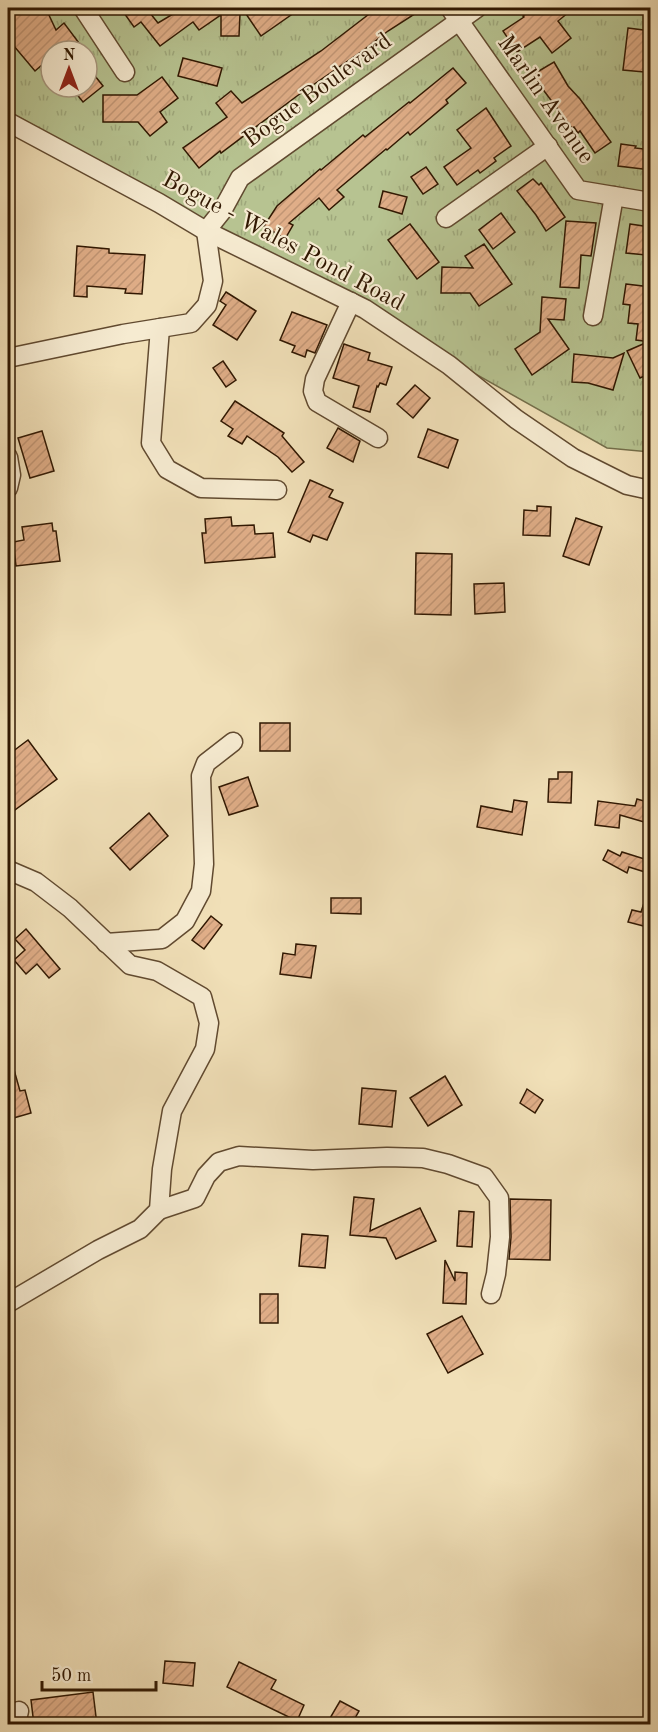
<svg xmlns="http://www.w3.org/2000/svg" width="658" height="1732" font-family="'Old Standard TT',serif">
<defs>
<pattern id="grass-tufts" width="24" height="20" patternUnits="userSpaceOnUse" patternTransform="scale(1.5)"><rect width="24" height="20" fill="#b7c391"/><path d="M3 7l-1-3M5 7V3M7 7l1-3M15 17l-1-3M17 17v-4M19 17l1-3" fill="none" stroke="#9ea77b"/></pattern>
<pattern id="building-hatch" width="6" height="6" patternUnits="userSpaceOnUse" patternTransform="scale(1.5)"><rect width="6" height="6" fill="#e0ae88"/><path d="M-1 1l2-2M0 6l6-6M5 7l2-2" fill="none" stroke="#c19574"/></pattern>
</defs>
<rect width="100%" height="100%" fill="#f1e0b8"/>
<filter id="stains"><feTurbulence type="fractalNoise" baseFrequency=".00333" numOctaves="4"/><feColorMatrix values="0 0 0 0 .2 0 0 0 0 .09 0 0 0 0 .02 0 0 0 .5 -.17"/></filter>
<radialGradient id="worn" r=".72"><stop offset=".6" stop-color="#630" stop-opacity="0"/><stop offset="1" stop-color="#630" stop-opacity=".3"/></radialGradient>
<!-- grass -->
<path fill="url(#grass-tufts)" stroke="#746e4a" stroke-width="1.5" fill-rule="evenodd" d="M8,8H650V452L607,448L8,111ZM51,51H87V87H51Z"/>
<!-- building -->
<g fill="url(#building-hatch)" stroke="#311802" stroke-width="1.5">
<polygon points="18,8 21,8 24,14 38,8 41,8 43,13 47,11 56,30 64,23 85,51 51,51 51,57 35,71 8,39 8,12"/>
<polygon points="131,8 146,8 158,23 183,8 216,8 221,14 240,14 239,36 221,36 221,15 199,30 193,22 160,46 141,22 134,27 124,13"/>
<polygon points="256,8 301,8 261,36 246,14"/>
<polygon points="377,8 424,8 388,31 365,49 297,96 221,153 220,151 199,168 183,148 227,117 216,103 231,91 242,103 321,51"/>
<polygon points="534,8 574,8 558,21 571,38 552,53 540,37 517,52 503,31 524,17 523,16"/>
<polygon points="628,28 651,31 651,47 647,47 644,72 623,70"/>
<polygon points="183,58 222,68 217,86 178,76"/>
<polygon points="554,62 568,86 580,99 611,142 595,153 580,131 578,133 574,127 572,128 532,75"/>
<polygon points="87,66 103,86 83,102 71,87 87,87"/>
<polygon points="453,68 466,83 446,100 448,103 410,135 408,132 387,150 386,149 337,190 344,197 329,210 319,198 289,223 293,225 285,239 264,226 277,206 320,169 321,170 363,135 365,137 409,102 410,103"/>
<polygon points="162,77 178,98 160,112 167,122 150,136 138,122 103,122 103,95 137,95"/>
<polygon points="486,108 511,146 494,158 496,161 480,173 478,170 457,185 444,167 471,148 457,130"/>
<polygon points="621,144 636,146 635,148 651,150 651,170 618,166"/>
<polygon points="426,167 438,184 423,194 411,177"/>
<polygon points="533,179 539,185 541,183 565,217 546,231 536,215 517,191"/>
<polygon points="383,191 407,197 402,214 379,207"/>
<polygon points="501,213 515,232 493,249 479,230"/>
<polygon points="566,221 596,223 591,256 581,255 579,288 560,287"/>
<polygon points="410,224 439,262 417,279 388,240"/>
<polygon points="630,224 650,227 646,255 626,253"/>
<polygon points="484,244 512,284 479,306 470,293 441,293 442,267 473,268 465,256"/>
<polygon points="77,246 109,249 109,253 145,255 142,294 125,293 126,289 87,286 87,297 74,296"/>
<polygon points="626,284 651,287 651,342 636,340 638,324 628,323 630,305 623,304"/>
<polygon points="226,292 256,311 237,340 213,325 226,305 220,301"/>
<polygon points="542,297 566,299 564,320 548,319 569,349 532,375 515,349 540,332"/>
<polygon points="292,312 327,325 315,353 307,350 305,357 292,352 295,346 280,340"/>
<polygon points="344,344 370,353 368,360 392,367 386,385 380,383 378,387 377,386 370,412 353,407 359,386 333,378"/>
<polygon points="643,344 651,360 651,373 640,378 627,351"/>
<polygon points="624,353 613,390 588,383 572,382 574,354 613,358"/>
<polygon points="223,361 236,380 226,387 213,368"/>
<polygon points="415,385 430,398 413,418 397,404"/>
<polygon points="235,401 284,433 282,436 304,462 292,472 278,457 247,436 242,444 228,436 233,429 221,421"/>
<polygon points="338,428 360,441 353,462 327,448"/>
<polygon points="428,429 458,440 448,468 418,457"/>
<polygon points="42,431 54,471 30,478 18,438"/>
<polygon points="310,480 333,490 329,497 343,503 327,540 313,535 310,542 288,532"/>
<polygon points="537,506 551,507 550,536 523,535 524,510 537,511"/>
<polygon points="231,517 232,526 254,525 255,534 273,533 275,557 205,563 202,533 206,533 205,519"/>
<polygon points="576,518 602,527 589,565 563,556"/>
<polygon points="52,523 53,531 56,531 60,561 16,566 13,542 24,540 22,527"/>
<polygon points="416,553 452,554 451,615 415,614"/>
<polygon points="504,583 505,612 475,614 474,584"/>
<rect x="260" y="723" width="30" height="28"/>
<polygon points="28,740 57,779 8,815 8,755"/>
<polygon points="558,772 572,772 571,803 548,802 549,779 558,779"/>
<polygon points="248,777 258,806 229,815 219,787"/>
<polygon points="637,799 651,803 651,824 620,815 619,828 595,825 598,801 635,806"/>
<polygon points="514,800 527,802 522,835 477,827 481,806 512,812"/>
<polygon points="149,813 168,836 130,870 110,848"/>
<polygon points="608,850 620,856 622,852 651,861 651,874 629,867 627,873 603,860"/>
<polygon points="648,891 651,891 651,928 628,922 632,910 641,912"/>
<polygon points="331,898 361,898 361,914 331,913"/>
<polygon points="211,916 222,925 204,949 192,940"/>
<polygon points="26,929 60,969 49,978 37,964 26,974 14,960 25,950 15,939"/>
<polygon points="296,944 316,946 311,978 280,974 283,953 295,955"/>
<polygon points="8,1059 11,1059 20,1091 25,1090 31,1113 10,1119 8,1112"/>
<polygon points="445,1076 462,1105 428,1126 410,1098"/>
<polygon points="362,1088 396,1091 392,1127 359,1124"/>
<polygon points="527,1089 543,1100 535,1113 520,1103"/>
<polygon points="354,1197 374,1199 370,1231 420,1208 436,1241 396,1259 386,1238 350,1235"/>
<polygon points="510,1199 551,1200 550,1260 509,1259 511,1237"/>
<polygon points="459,1211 474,1212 472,1247 457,1246"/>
<polygon points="302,1234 328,1236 325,1268 299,1266"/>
<polygon points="445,1260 455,1281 455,1272 467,1273 466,1304 443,1303"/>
<rect x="260" y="1294" width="18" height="29"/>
<polygon points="462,1316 483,1354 448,1373 427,1334"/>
<polygon points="165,1661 195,1663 193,1686 163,1683"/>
<polygon points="239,1662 276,1680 271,1689 304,1705 297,1721 227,1687"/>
<polygon points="93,1692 97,1725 34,1725 31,1700"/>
<polygon points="340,1701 359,1711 351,1725 326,1725"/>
</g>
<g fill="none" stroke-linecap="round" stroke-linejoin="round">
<defs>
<g id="minor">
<polyline points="83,8 125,72"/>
<polyline points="450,8 578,190 650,202"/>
<polyline points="8,122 159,203 206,231 365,309 449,365 516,419 573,458 627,485 650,490"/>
<polyline points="446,218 548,146"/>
<polyline points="206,231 222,211 240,178 477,8"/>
<polyline points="351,302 315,379 313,391 317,402 378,438"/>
<polyline points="593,316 614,196"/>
<polyline points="160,328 151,443 167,469 201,488 277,490"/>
<polyline points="8,358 123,334 191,323 207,305 213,281 206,231"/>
<polyline points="8,457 11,475 8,488"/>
<polyline points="8,870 36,882 70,908 130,965 157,971 202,997 209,1023 205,1049 172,1111 162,1169 159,1210 140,1229 98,1250 8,1303"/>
<polyline points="106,943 162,939 185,921 201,891 204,864 201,776 206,763 233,742"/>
<polyline points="159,1210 195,1198 206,1176 219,1162 239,1156 313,1160 387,1157 423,1158 448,1164 484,1177 499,1198 500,1237 496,1274 491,1294"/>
<polyline points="16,1724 19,1711"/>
</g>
</defs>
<!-- minor casing -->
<use href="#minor" stroke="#614a30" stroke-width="21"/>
<!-- minor -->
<use href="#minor" stroke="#f6ebd1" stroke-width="18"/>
</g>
<g text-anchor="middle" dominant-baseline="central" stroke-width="4.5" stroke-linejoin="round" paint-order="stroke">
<!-- street labels -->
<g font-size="24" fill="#311802" stroke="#f6ebd1">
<text transform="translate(318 91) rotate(-36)">Bogue Boulevard</text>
<text transform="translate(545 100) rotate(55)">Marlin Avenue</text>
<text transform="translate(283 242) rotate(28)">Bogue - Wales Pond Road</text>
</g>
</g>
<!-- margin -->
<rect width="658" height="1732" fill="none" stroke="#f1e0b8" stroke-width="30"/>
<rect x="9" y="9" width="640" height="1714" fill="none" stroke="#311802" stroke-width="3"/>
<rect x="15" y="15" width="628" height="1702" fill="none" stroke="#311802" stroke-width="1.5"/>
<!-- north arrow -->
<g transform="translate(69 69)"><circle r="28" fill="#f6ebd1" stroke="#a7977e" stroke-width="1.5"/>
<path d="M0-4.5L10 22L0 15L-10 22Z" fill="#8f2418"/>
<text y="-9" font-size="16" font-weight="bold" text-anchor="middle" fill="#311802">N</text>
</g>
<!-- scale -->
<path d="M42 1681v9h114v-9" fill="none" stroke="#311802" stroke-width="3"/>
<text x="51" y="1681" font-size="18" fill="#311802" stroke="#f6ebd1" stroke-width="4.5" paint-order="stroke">50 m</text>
<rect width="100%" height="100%" filter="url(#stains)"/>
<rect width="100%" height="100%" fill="url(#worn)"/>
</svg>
